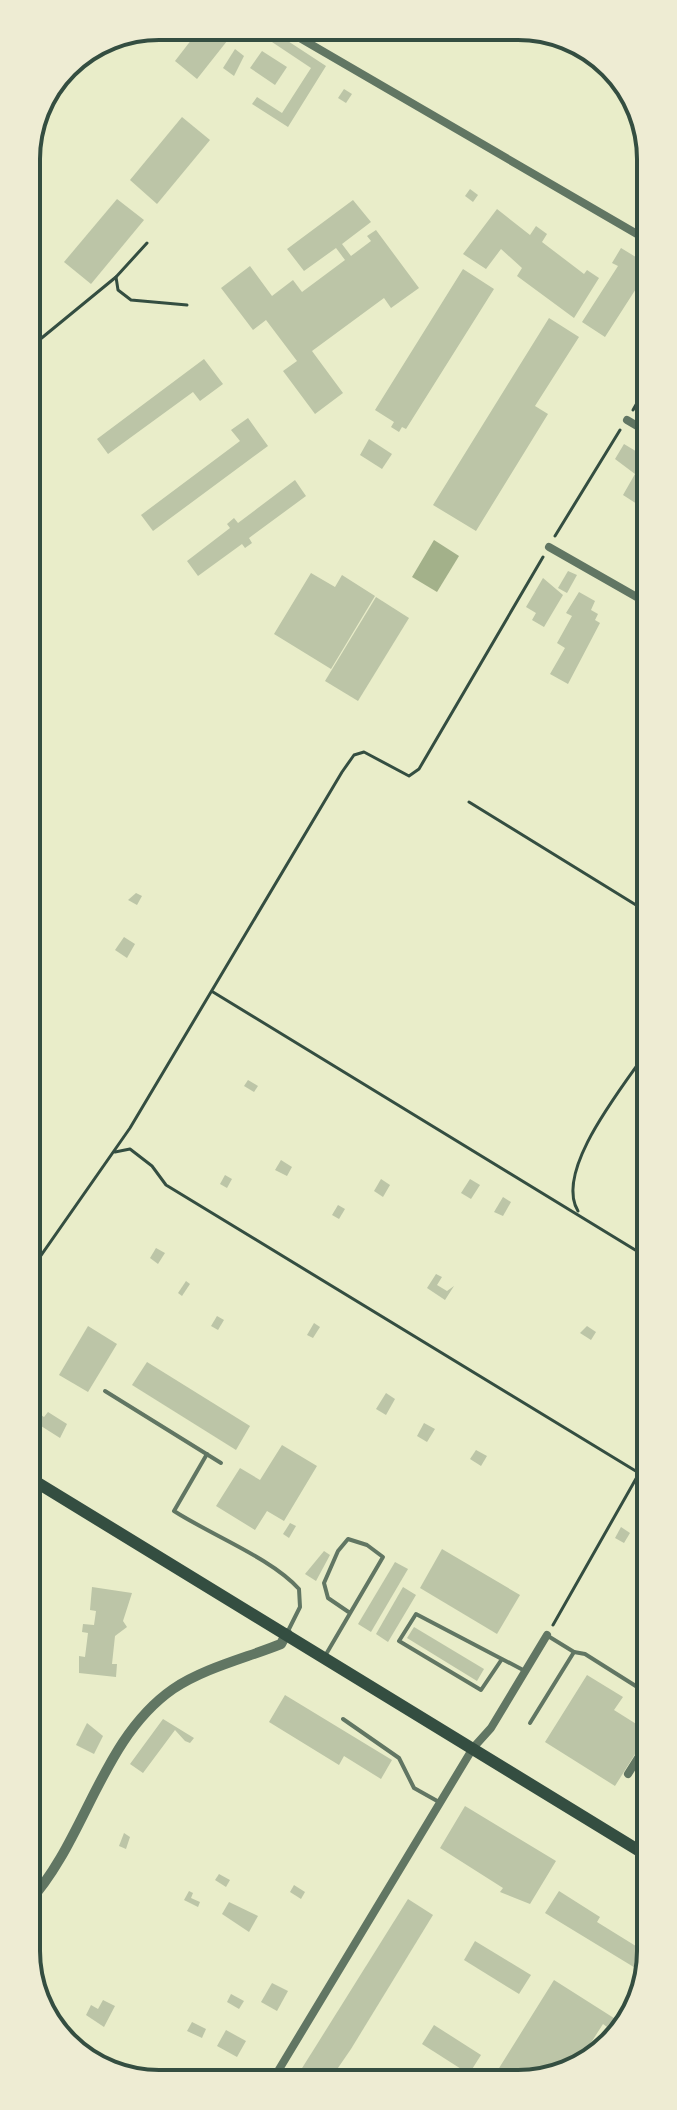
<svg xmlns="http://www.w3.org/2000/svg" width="677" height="2110" font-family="Manrope,sans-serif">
<rect width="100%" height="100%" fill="#e9edc9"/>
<!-- water -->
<polygon fill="#a3b18a" points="434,540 459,556 437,592 412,577"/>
<!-- building -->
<g fill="#bcc5a7">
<polygon points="202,26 219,26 231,36 197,79 175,61"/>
<polygon points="271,30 326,66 288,127 252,104 257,97 282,113 311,68 266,38"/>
<polygon points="235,49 244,56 234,76 223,68"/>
<polygon points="262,51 287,67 275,85 250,68"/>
<polygon points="344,89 352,94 346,103 338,98"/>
<polygon points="182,117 210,140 157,204 130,180"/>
<polygon points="470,189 478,195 473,202 465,196"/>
<polygon points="117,199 144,220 91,284 64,262"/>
<polygon points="353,200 371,222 342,244 351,256 371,241 367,236 376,230 419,288 391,308 384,298 312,351 343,393 315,414 283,371 297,361 266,320 253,330 221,288 250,266 272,296 293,280 302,292 345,260 336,248 304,271 287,249"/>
<polygon points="497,209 530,235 536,226 547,234 542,242 584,274 587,270 599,278 574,318 517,276 522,268 501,249 486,269 463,254"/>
<polygon points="621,248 644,262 635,277 641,281 605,337 582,322 618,266 612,263"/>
<polygon points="463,269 494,289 406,429 402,427 399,432 391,427 394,422 375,410"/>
<polygon points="549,318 579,337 535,406 548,414 476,531 433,505"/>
<polygon points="204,359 223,384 200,401 193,392 108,454 97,439"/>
<polygon points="248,418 268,446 153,531 141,515 240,441 231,430"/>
<polygon points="369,439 392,454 382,469 360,455"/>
<polygon points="624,444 649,459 649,484 637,504 623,495 635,474 615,459"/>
<polygon points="295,480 306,496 249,538 252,543 245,548 242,544 198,576 187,561 230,528 227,524 234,518 238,523"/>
<polygon points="649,506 649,529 639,523"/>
<polygon points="568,571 577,575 567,593 558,588"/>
<polygon points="311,573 335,587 342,575 375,596 331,669 274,634"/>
<polygon points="543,578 563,595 544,627 532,620 536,613 526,607"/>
<polygon points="579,592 595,601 591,610 598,614 595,620 600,623 568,684 550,674 565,648 557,643 572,616 566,613"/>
<polygon points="376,597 409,618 358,701 325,681"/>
<polygon points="136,893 142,896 137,905 128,900"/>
<polygon points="124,937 135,944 127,958 115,950"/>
<polygon points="248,1080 258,1086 254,1092 244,1086"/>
<polygon points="281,1160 292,1167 287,1176 275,1170"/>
<polygon points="225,1175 232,1179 227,1188 220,1184"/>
<polygon points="381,1179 390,1185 383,1197 374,1191"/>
<polygon points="470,1179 480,1185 471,1199 461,1193"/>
<polygon points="503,1197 511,1202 503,1216 494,1212"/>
<polygon points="338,1205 345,1209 339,1219 332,1215"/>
<polygon points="156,1248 165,1253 158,1264 150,1258"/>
<polygon points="436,1274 442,1277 437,1285 447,1291 454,1286 445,1300 427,1288"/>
<polygon points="186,1281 190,1284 182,1296 178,1293"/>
<polygon points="217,1316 224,1320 218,1330 211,1326"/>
<polygon points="314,1323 320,1327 313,1338 307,1335"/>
<polygon points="88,1326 117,1344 88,1392 59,1375"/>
<polygon points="587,1326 596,1332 591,1340 580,1333"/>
<polygon points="147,1362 250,1426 236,1450 132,1385"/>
<polygon points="386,1393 395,1399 386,1415 376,1409"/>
<polygon points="35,1411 44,1417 48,1412 67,1424 60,1438 30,1419"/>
<polygon points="424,1423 435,1429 427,1442 417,1436"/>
<polygon points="282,1445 317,1466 284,1521 267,1511 255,1530 216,1506 240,1468 260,1480"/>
<polygon points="476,1450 487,1456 481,1466 470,1459"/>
<polygon points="290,1523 296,1526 289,1538 283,1534"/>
<polygon points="621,1527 630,1533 624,1543 615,1538"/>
<polygon points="442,1549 520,1595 497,1634 420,1588"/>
<polygon points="324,1551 330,1555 316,1581 305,1574"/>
<polygon points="395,1562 408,1569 371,1632 358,1624"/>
<polygon points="92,1587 132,1593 123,1621 127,1627 115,1636 112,1664 117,1664 116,1677 79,1673 79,1656 85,1657 88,1633 82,1632 83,1624 94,1625 96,1611 90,1610"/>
<polygon points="403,1587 416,1595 388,1642 376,1634"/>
<polygon points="414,1627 484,1669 477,1681 407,1638"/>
<polygon points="587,1675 623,1697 614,1710 649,1732 615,1786 545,1742"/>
<polygon points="285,1695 392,1760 381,1779 344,1756 339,1765 269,1722"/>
<polygon points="163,1719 194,1738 190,1743 185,1741 175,1730 143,1773 130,1764"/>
<polygon points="87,1723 103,1736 94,1754 76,1745"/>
<polygon points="465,1806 556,1861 530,1904 500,1892 503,1888 440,1848"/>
<polygon points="124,1833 130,1837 126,1849 119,1846"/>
<polygon points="219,1874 230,1880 226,1887 215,1880"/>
<polygon points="294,1885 305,1892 301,1899 290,1892"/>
<polygon points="189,1891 193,1893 191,1898 200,1902 198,1907 184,1900"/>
<polygon points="559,1891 600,1917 597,1922 639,1948 651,1927 651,1943 637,1969 545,1913"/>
<polygon points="408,1899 433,1915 351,2049 329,2081 294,2081"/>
<polygon points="229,1902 258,1916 249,1932 222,1914"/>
<polygon points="475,1941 531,1975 519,1994 464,1960"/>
<polygon points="554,1980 617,2020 611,2030 603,2024 587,2049 593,2053 543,2082 491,2081"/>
<polygon points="272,1983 288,1991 277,2011 261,2002"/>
<polygon points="231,1994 244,2001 239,2009 227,2002"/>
<polygon points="103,2000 115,2006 104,2027 86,2015 91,2005 98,2009"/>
<polygon points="192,2022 206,2029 202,2038 187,2031"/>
<polygon points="434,2025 481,2055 469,2074 422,2044"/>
<polygon points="226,2030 246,2041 237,2057 217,2046"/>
</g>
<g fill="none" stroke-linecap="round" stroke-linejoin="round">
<!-- path -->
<g stroke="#344e41" stroke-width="3">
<polyline points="116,277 118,290 131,300 187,305"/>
<polyline points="27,350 116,277 147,243"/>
<polyline points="633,410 649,382"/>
<polyline points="555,536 620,430"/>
<polyline points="469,802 649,913"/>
<polyline points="213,992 650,1259"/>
<polyline points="115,1152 130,1149 152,1166 166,1185 639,1473"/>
<path d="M578,1211C553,1170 626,1083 650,1047"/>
<polyline points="28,1274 130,1128 342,772 354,755 364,752 409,776 419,769 543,557"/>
<polyline points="553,1625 650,1454"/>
</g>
<!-- service -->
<g stroke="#617663" stroke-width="4">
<polyline points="105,1391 221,1463"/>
<path d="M207,1454L174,1511C213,1536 271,1558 299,1589L300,1607L287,1633"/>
<polyline points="574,1652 585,1654 650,1695"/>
<polyline points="325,1656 383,1557 367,1545 348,1539 338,1551 324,1583 328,1598 350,1613"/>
<polyline points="502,1659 481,1690 399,1641 416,1614 525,1671"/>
<polyline points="343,1719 399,1758 414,1788 439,1802"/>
<polyline points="530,1723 574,1652 548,1636"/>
<polyline points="610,2043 629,2012"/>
<polyline points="370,2081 374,2081"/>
</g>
<!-- minor -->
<g stroke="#617663" stroke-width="8">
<polyline points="281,27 649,241"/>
<polyline points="627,420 649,433"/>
<polyline points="549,547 649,604"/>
<polyline points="628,1774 650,1739"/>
<polyline points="272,2081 473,1748 491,1728 547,1635"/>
</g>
<!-- tertiary -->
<path stroke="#617663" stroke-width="10" d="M28,1903C86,1840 101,1739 173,1689C204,1668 246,1658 281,1644L287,1633"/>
<!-- primary -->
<polyline stroke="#344e41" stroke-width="12" points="28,1477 651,1858"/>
</g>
<!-- crop -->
<path d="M0 0H677V2110H0ZM159 40H518A119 119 0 0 1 637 159V1951A119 119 0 0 1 518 2070H159A119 119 0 0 1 40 1951V159A119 119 0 0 1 159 40Z" fill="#eeecd3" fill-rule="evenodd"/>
<path fill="none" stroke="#344e41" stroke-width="4" d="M159 40H518A119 119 0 0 1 637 159V1951A119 119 0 0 1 518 2070H159A119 119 0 0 1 40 1951V159A119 119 0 0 1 159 40Z"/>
</svg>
